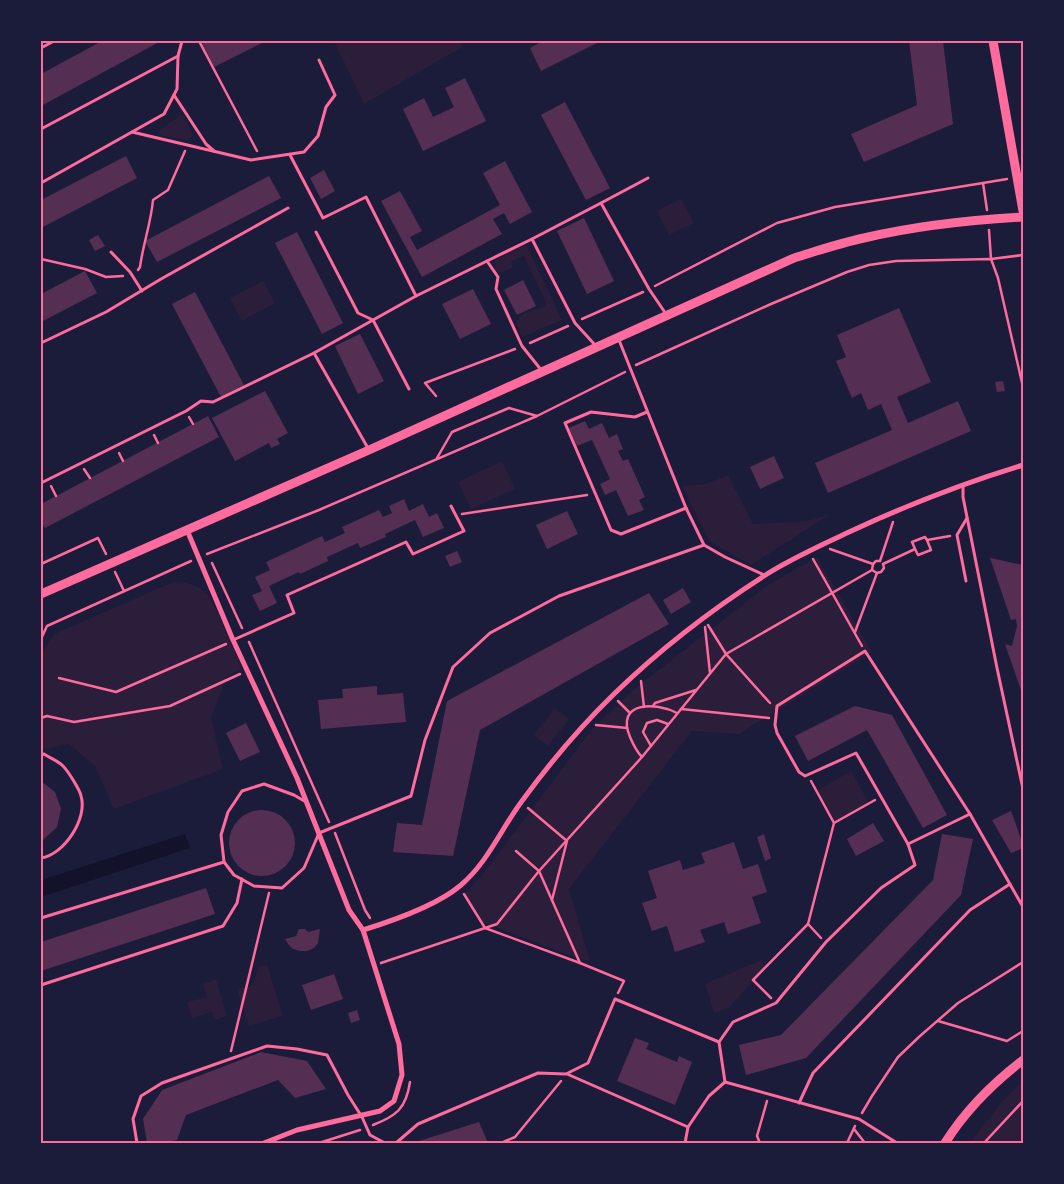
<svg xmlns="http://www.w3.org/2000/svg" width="1064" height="1184" font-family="'DejaVu Sans',sans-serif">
<rect width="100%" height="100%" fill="#1b1b3a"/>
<!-- green -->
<g fill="#2a1e3b">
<polygon points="334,41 461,41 462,47 364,104"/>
<polygon points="181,115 186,121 193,136 188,140 161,136 158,131"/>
<polygon points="681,199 694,223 669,235 657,211"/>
<path d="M524,246H527L562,320L522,337L516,323C521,312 532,309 543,308L546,303L524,256L511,262L513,267L503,273L498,272L495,269V261L497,259Z"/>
<polygon points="263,281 275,303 242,321 230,298"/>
<polygon points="502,461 515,489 471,509 458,482"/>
<polygon points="728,475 753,524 807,521 829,515 751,565 709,541 682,486 707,484"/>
<polygon points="817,557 872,652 739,734 692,731 569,889 590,961 574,957 480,921 463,895 483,874 592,729 633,690 768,585"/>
<path d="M173,582C207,581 214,603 225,630C231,643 237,656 242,669L227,676L211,718L223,769L114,809L95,766L69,744L41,750V655L54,634Z"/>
<polygon points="555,708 569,719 548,746 534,735"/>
<polygon points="851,771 869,803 834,823 816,791"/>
<polygon points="761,960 765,968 729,1008 714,1013 705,984"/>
<polygon points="267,964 283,1016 249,1026 237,989 253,985 258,967"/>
<polygon points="216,979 227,1016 214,1020 212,1012 192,1018 187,1002 207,997 203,984"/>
<polygon points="1023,1081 1023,1143 970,1143 999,1105"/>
</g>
<!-- water -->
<polygon fill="#12122b" points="185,834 190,848 41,897 41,880"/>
<!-- building -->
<g fill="#542f53">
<polygon points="102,41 161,41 41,106 41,74"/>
<polygon points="207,41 266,41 214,67 202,44"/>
<polygon points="543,41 601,41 541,71 530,48"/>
<polygon points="909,41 943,41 953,124 864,162 851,134 917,105"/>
<polygon points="465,78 486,121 423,151 403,109 424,98 433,117 454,107 445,88"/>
<polygon points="565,102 610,188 586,200 541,115"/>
<polygon points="126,156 137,178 41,228 41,200"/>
<polygon points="505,161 532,212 510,224 504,213 493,219 502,234 422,277 381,201 400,191 422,231 410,237 417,250 500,205 483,173"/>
<polygon points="324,170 335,191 321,199 310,178"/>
<polygon points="269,176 281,198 157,262 145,241"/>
<polygon points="584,218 614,281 587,294 557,231"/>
<polygon points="297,232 343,323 322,334 275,243"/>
<polygon points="98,235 105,246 95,251 89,240"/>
<polygon points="85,271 97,293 41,322 41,294"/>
<polygon points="523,280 536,306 517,315 504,290"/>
<polygon points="473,289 491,324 460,339 442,304"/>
<polygon points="195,292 244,385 221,397 172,304"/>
<polygon points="899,308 931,382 897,397 908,423 958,401 971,431 828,493 815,463 892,430 881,404 868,410 861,393 852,398 836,361 846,357 837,335"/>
<polygon points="360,334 384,381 358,394 335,346"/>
<polygon points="1003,381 1005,391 997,392 995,382"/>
<polygon points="265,391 288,433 277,439 280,444 271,448 269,443 235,461 212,418"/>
<polygon points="208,416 219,437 45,528 41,521 41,504"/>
<polygon points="585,421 589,429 602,423 609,438 617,434 623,449 618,451 623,461 628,459 645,497 639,500 644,510 628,516 616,490 605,495 600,484 610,479 592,440 577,446 569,428"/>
<polygon points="774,456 784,478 760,489 750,467"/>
<polygon points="404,499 409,511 423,504 429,517 437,513 444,528 423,537 415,520 385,534 386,537 360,548 358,543 327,557 328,561 300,574 299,572 269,586 277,603 260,611 252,595 262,591 255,577 270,570 266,562 322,536 325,542 345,533 342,527 379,510 383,517 392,513 389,506"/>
<polygon points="567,511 578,534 547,549 536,525"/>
<polygon points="457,551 462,562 450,567 445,556"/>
<polygon points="990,558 1023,565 1023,696 1005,644 1012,646 1017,626 1016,619 1011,620"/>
<polygon points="683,588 691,602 671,614 663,600"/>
<polygon points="649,593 669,624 480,730 453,856 393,852 397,823 422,825 447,701"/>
<polygon points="377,686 377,695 403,693 406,722 321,729 318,700 343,698 342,689"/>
<polygon points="855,706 892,715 947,815 923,828 867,730 808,761 795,736"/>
<polygon points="246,723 260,752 240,761 226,733"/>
<polygon points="41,781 55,792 61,809 57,827 41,842"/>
<circle cx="262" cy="843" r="33"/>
<polygon points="1011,811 1021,839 1021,849 1011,853 992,820"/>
<polygon points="873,823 884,841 856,856 847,839"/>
<polygon points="764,834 771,858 765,861 757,837"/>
<polygon points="942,834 973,839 961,895 806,1058 746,1075 739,1045 781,1035 933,880"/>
<polygon points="734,842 743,869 758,864 767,892 752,897 761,923 728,934 724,922 700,930 705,942 675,952 667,926 652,931 642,903 657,898 648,871 680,860 683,870 705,863 701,853"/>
<polygon points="206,888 215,914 41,971 41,942"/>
<polygon points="299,929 305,929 308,932 320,929 318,943 314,948 307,951 300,951 293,949 288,944 285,939 296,936"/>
<polygon points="334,974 343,999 311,1010 302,985"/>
<polygon points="357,1010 360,1020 351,1023 348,1013"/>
<polygon points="635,1038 649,1043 646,1049 677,1062 679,1056 692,1062 675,1105 617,1081"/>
<polygon points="261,1052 307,1061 326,1089 295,1098 278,1080 186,1115 177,1140 164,1143 147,1143 143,1119 162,1090"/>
<polygon points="479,1122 488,1143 416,1143 416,1142"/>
</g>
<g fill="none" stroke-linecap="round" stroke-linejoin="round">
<!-- path -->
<g stroke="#ff6b9d" stroke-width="2.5">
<polyline points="199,41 257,151"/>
<polyline points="983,183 1007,179"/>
<polyline points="989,230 991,259 1023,255"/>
<polyline points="41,259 85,269 106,277 123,276"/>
<path d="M138,270L140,267C143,244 151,223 153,200L168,190L185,151"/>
<polyline points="655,286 777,223 835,207 983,183 987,210"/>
<polyline points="582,319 643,292"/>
<polyline points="530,343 568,326"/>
<polyline points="636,365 771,304 847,272 869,265 896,261 991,259 998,278 1023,387"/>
<polyline points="436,396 425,383 515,349"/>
<polyline points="189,417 193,424"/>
<polyline points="154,435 158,443"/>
<polyline points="119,453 123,461"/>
<polyline points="437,458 452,432 509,408 537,416"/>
<polyline points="84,469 90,478"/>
<polyline points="51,486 56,496"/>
<polyline points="462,514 587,495"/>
<polyline points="830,549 873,564"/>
<polyline points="915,549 918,555 931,550 927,540"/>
<polyline points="207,554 319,510 537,416 625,372"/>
<polyline points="813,559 862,646"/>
<polyline points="212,563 242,628"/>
<polyline points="41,564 98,538 106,554"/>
<polyline points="872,570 873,564 876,561 880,561 893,522"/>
<polyline points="115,572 124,591"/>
<polyline points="708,625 726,654 770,703"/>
<polyline points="705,627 710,673"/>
<polyline points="855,632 877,573"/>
<polyline points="41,639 47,626 191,561"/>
<polyline points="249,642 329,822"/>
<polyline points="59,678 116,692 226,644"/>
<polyline points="641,681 644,707"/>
<polyline points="618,701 630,713"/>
<polyline points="653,706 655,703 696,690"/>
<polyline points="681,709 769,718"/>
<polyline points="41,718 47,716 74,722 170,706 240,674"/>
<polyline points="596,725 627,728"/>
<polyline points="651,746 643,732 647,723 657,720 668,724"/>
<path d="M642,757C636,751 633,744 630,737C615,701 656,702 677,713"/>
<polyline points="811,781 834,823 875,800"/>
<polyline points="528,808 567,841 552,900"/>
<polyline points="335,833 365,910 370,918"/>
<polyline points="464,894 485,928 497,924 539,871 516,851"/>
<polyline points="821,938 808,924 834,823"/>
<polyline points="381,963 485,928 580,963"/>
<polyline points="618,993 624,981 580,963 539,871 642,757 726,654 872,570 877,573 881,572 884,568 883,564 915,549 912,542 925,537 927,540 950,536"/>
<polyline points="771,998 753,980 808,924"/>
<polyline points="938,1021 1007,1041 1023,1031"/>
<polyline points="231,1051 269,893"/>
<polyline points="862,1113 872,1096 898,1057 920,1036 958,1003 1023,962"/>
<path d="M373,1125C396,1116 406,1109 410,1082"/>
<polyline points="854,1129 865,1143"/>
<polyline points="319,1143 360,1130"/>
<polyline points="501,1143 515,1137 561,1081"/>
<polyline points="760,1143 757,1136 767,1101"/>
<polyline points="847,1143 855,1126"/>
<polyline points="984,1143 1023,1101"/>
</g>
<!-- service -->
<g stroke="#ff6b9d" stroke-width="3">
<polyline points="41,48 54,41"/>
<polyline points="174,95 206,144 214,151"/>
<polyline points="41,129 178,56 182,41"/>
<polyline points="132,132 251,160 304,152 318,136 326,107 335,95 319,60"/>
<polyline points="290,155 323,218 366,197 416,296 487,261 498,277 496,289 522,346 542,371"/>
<polyline points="41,183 164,114 177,89 178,56"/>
<polyline points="601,203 648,178"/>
<polyline points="316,232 358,313 373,320 409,389"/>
<polyline points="532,239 601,203 649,289 666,314"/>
<polyline points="111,252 130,272 142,291"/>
<polyline points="487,261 532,239 575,323 596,346"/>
<polyline points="619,340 686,508 704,545 725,557 764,575"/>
<polyline points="41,343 106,312 161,279 288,208"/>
<polyline points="314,353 416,296"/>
<polyline points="647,412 635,417 591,412 565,423 611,530 621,534 686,508"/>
<polyline points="41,483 186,411 201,401 213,402 314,353 369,450"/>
<polyline points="963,485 963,497 997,668 1023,789"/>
<polyline points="966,581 957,535 967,518"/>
<polyline points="233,640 294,613 287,595 406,542 413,554 464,531 451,506"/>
<path d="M41,755L44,754C50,758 58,761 63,766C68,771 80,790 81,796C88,818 64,855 41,858"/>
<polyline points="306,802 294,795 264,784 242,791 228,812 221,835 224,862 234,875 254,886 282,888 304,868 319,833 411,796 425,740 453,667 490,633 559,596 704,545"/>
<polyline points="908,844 970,814"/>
<polyline points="41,918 224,862"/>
<polyline points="41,985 223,926 237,903 242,879"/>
<polyline points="567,1074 688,1127 709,1096 725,1082"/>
<polyline points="725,1082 719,1042 733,1022 776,1003 826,942 881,888 915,865 908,844 856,753 805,776 799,772 777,733 775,725 777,706 865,651 970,814 1023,907"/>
<polyline points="725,1082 859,1119 897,1143"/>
<polyline points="799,1103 813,1073 970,910 1010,884"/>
<polyline points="137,1143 133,1119 141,1096 162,1083 267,1046 297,1049 327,1055 348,1095 362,1117 370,1135 385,1143"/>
<polyline points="396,1143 418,1124 538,1073 566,1074 588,1063 615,999 719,1042"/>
<polyline points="685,1143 688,1127"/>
</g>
<!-- minor -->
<g stroke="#ff6b9d" stroke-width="5">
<polyline points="187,530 233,640 297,778 349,910 363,930 399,1044 402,1075 394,1101 380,1111 297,1130 264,1143"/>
<path d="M363,930C392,921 438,905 461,885C488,862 501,829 522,801C549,764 580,727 614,694C658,651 711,610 764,576C790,559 820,546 849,532C905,506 963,483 1023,465"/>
</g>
<!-- secondary -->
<g stroke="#ff6b9d" stroke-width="9">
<polyline points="993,41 1023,211"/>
<path d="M41,594L369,450L794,258C817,251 840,243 864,238C915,226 970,220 1023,217"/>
<path d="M945,1143C965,1111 993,1083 1023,1060"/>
</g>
</g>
<!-- border -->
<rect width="1064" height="1184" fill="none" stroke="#1b1b3a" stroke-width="85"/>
<rect x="42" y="42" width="980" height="1100" fill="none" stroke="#ff6b9d" stroke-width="2"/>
</svg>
